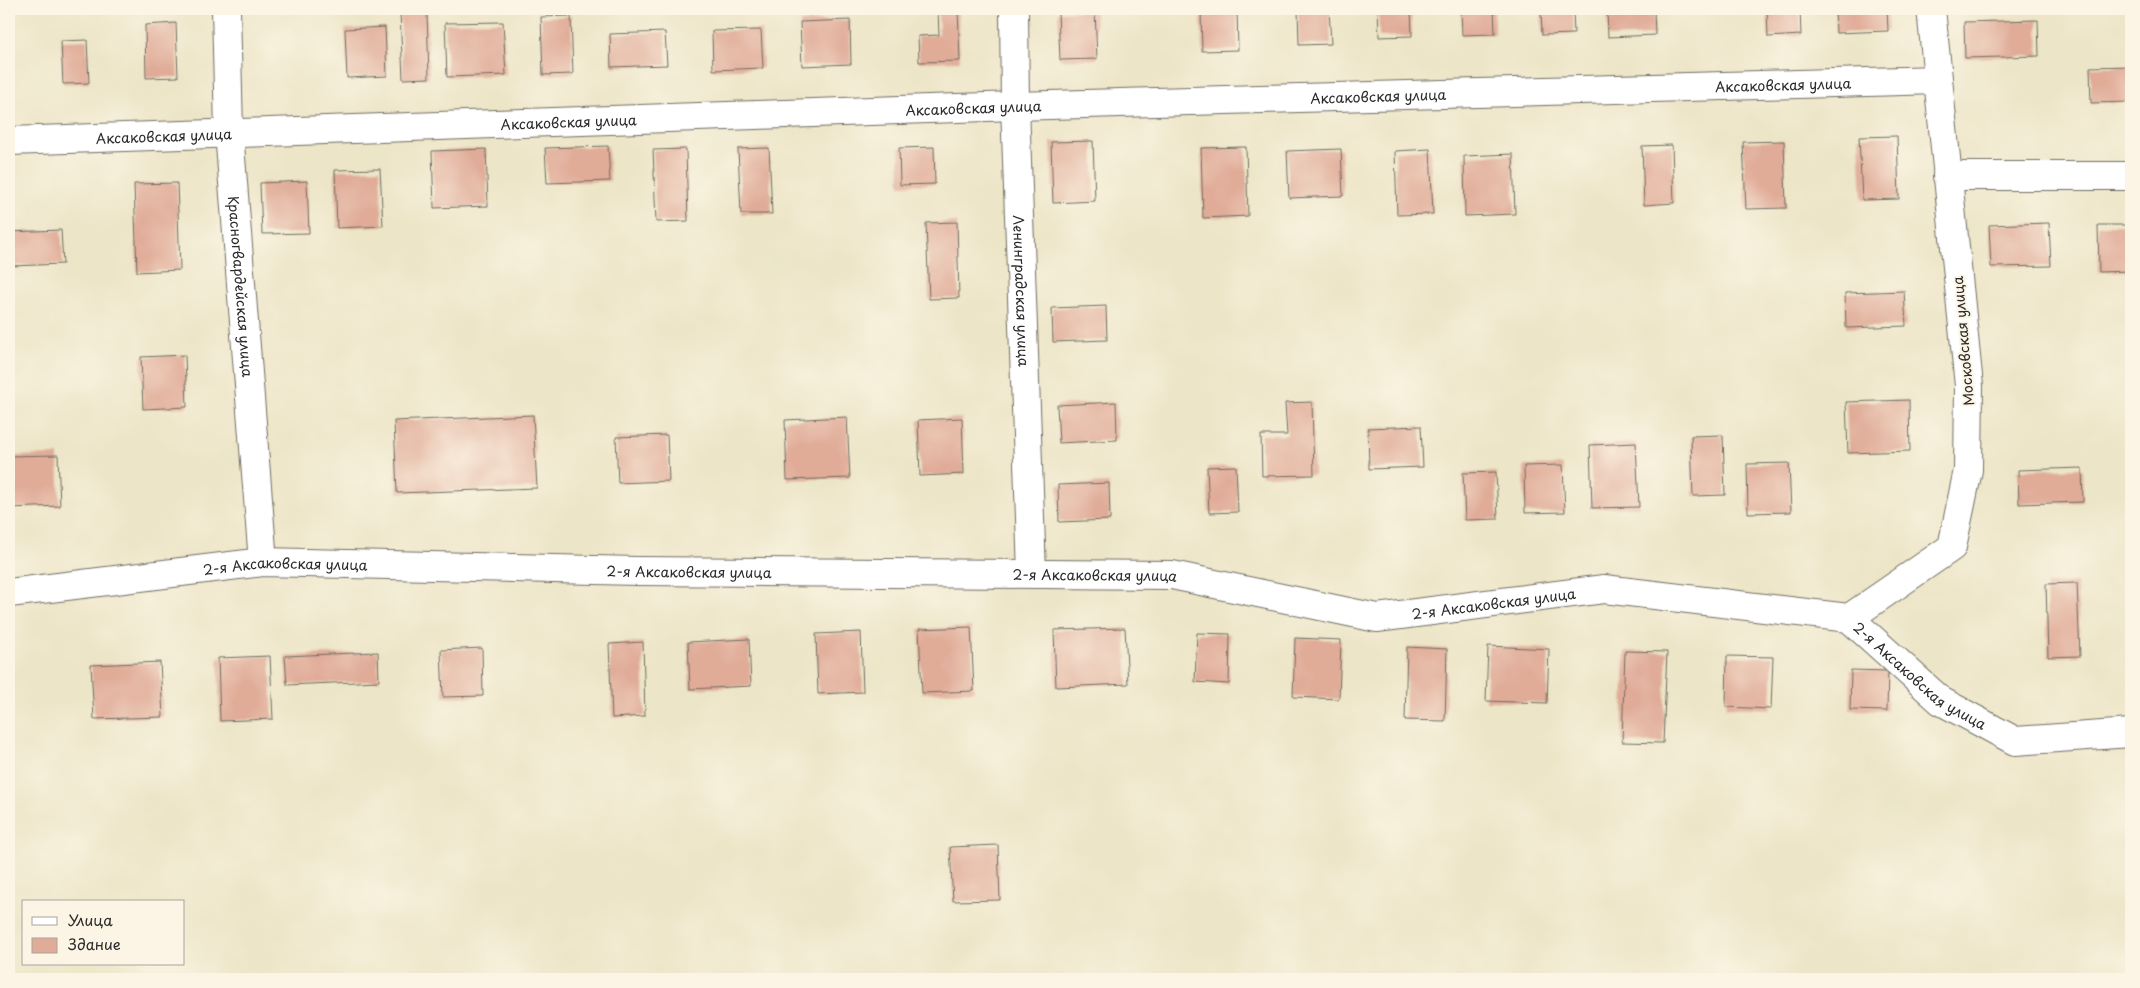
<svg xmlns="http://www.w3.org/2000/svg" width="2140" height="988" font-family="'Playpen Sans',sans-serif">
<rect width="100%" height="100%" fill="#fcf5e5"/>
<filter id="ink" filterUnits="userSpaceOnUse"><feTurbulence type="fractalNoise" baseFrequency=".02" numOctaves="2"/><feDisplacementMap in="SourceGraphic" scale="10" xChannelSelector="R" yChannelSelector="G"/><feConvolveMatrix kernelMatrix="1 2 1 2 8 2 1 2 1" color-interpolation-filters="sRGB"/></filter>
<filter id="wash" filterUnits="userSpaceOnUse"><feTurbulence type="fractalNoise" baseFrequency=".0096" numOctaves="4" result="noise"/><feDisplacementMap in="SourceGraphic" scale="20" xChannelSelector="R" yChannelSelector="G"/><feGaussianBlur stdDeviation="1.12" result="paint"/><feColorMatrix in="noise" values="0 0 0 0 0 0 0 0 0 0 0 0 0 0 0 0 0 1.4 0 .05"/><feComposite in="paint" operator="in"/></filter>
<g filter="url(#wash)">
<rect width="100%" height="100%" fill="#ece5c7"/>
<g id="blocks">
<!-- building -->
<g fill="#e0ac98">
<polygon points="938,9 958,9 960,61 919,62 918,36 939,35"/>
<polygon points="1201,9 1237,9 1238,50 1202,51"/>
<polygon points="1298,9 1329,9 1331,44 1299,45"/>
<polygon points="1378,9 1411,9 1412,36 1379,37"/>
<polygon points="1461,9 1494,9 1495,34 1462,35"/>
<polygon points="1541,9 1573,9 1574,34 1542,35"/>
<polygon points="1607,9 1654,9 1655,35 1608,37"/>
<polygon points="1767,9 1800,9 1801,35 1768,37"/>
<polygon points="1835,9 1887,9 1888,31 1836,33"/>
<polygon points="1095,10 1097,59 1060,60 1058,12"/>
<polygon points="427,12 429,78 403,79 400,13"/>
<polygon points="571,16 573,74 543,75 541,17"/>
<polygon points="850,20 851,64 802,66 800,22"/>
<polygon points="2038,20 2039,56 1965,58 1964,22"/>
<polygon points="503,22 506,75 447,77 445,23"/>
<polygon points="176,23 178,77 146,78 145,25"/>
<polygon points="385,27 387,76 347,78 345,29"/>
<polygon points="761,30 763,68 713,70 712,31"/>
<polygon points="665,32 667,65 611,67 610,34"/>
<polygon points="87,40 89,83 63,84 61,41"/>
<polygon points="2131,66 2131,102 2091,103 2090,67"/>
<polygon points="1897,136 1899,199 1862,200 1859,137"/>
<polygon points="1093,141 1095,201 1053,203 1051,142"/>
<polygon points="1784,141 1786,208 1746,209 1743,142"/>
<polygon points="1672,145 1674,203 1644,205 1642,146"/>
<polygon points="608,146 610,181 547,183 545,148"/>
<polygon points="934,147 935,184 900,185 899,148"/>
<polygon points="1246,147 1248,216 1203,218 1201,148"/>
<polygon points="769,148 772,214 741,214 738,149"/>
<polygon points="486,149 488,206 434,208 432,151"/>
<polygon points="686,149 688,221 656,222 653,150"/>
<polygon points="1341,149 1343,196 1289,198 1287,151"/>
<polygon points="1430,149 1433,214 1397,215 1395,151"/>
<polygon points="1513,154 1515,214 1465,216 1464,156"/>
<polygon points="380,169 383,226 337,228 335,170"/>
<polygon points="307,181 309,233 262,234 260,183"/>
<polygon points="177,183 180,270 137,272 134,184"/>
<polygon points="957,222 959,298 929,299 926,223"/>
<polygon points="2049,223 2051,266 1991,267 1989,225"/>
<polygon points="2098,225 2129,225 2130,271 2099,272"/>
<polygon points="61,230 63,264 10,266 9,232"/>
<polygon points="1904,291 1906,326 1846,328 1845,293"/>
<polygon points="1106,306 1107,340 1053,342 1052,308"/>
<polygon points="185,355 187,407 143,409 141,357"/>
<polygon points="1909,400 1910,451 1848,453 1846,402"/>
<polygon points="1116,402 1117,440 1059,443 1057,405"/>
<polygon points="1312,402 1314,475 1262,476 1261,435 1287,435 1285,403"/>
<polygon points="533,415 537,488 397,493 394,421"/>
<polygon points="847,417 850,478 787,480 785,420"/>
<polygon points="962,418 964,474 920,476 918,420"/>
<polygon points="1421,426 1423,467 1369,469 1368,428"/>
<polygon points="667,435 669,481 618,483 616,437"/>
<polygon points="1723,435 1725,495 1693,496 1691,436"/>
<polygon points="1636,443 1639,507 1592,508 1590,445"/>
<polygon points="58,455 60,506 9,508 9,456"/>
<polygon points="1789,463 1791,512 1748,513 1747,464"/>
<polygon points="1563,465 1565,512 1525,513 1524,466"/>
<polygon points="1236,466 1238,512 1209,513 1207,467"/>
<polygon points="2082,468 2083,502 2019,504 2018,470"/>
<polygon points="1496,472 1498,519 1465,520 1463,473"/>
<polygon points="1109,483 1110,520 1059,522 1058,485"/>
<polygon points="2077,583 2080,656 2048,657 2046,584"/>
<polygon points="971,627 974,691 922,693 919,629"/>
<polygon points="1125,628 1128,684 1056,687 1054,630"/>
<polygon points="861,632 863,692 818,694 816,634"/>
<polygon points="1197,633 1230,634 1229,684 1195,682"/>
<polygon points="1295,638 1341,640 1339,699 1293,697"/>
<polygon points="749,639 751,686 690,689 688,642"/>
<polygon points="643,642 645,716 612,718 609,644"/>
<polygon points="1488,646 1549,649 1547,703 1486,701"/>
<polygon points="1407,647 1447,649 1445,721 1405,720"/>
<polygon points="482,648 483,696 443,697 441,650"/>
<polygon points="1625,651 1667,652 1663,743 1622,742"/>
<polygon points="378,652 379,681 287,685 285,656"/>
<polygon points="270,656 273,719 220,721 218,658"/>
<polygon points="1727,656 1773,657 1771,709 1726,707"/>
<polygon points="160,662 163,717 94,719 91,665"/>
<polygon points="1851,670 1888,671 1887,711 1850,710"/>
<polygon points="998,845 1000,900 953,901 950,847"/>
</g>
</g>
</g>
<g filter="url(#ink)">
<use href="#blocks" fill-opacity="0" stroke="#6f6c62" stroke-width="1"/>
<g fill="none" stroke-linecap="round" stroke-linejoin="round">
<defs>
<g id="street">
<path id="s1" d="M226,9L229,132L263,562"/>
<path id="s2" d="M1014,9L1015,106L1032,573"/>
<path id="s3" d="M9,141L1015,106L1938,80"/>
<polyline points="1947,176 2131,176"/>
<path id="s4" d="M9,593L263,562L637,571L1172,575L1377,618L1604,589L1849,618L1941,701L2015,741L2131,733"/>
<polyline points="1849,618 1952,547 1968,470 1969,386 1931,9"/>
</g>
</defs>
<!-- street casing -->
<use href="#street" stroke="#6f6c62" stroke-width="30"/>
<!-- street -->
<use href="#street" stroke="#fff" stroke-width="28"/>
</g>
</g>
<g text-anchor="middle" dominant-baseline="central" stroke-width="4" stroke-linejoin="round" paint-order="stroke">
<!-- street labels -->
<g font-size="14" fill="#2b2b2b" stroke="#fcf5e5">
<text stroke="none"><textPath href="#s3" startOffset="1775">Аксаковская улица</textPath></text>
<text stroke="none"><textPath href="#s3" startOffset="1370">Аксаковская улица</textPath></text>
<text stroke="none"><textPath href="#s3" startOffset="965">Аксаковская улица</textPath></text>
<text stroke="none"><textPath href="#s3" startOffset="560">Аксаковская улица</textPath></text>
<text stroke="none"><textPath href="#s3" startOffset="155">Аксаковская улица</textPath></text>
<text stroke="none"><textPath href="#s1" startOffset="278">Красногвардейская улица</textPath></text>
<text stroke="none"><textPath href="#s2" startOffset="282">Ленинградская улица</textPath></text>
<text transform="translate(1963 341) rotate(-95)">Московская улица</text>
<text stroke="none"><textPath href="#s4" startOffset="278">2-я Аксаковская улица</textPath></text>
<text stroke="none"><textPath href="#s4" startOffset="682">2-я Аксаковская улица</textPath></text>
<text stroke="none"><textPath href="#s4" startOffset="1088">2-я Аксаковская улица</textPath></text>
<text stroke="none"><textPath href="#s4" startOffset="1492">2-я Аксаковская улица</textPath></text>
<text stroke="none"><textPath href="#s4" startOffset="1942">2-я Аксаковская улица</textPath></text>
</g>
</g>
<!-- margin -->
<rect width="2140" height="988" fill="none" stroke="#fcf5e5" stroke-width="30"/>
<!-- legend -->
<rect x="22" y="900" width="162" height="65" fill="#fcf5e5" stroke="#a8a49b"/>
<rect x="32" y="917" width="25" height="8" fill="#ffffff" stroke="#a8a49b"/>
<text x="68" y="926" font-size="15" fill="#2b2b2b">Улица</text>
<rect x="32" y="938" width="25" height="15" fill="#e0ac98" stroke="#a8a49b"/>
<text x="68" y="950" font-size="15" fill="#2b2b2b">Здание</text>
</svg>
